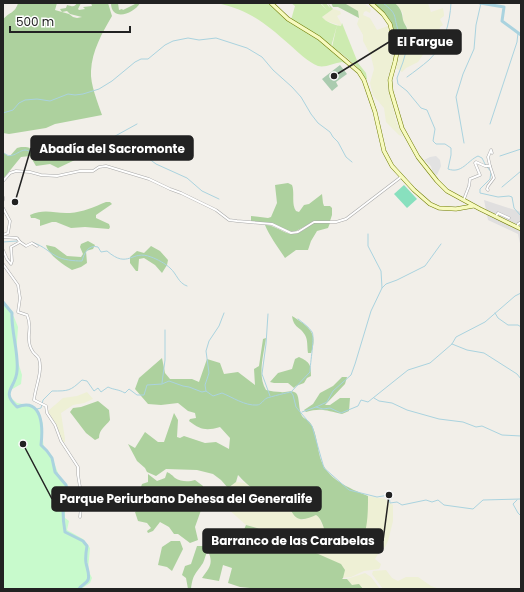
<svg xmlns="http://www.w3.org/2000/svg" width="524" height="592" font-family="Poppins,sans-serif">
<rect width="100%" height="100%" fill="#f2efe9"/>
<!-- residential -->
<polygon fill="#e0dfdf" points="484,200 521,212 521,248 518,234 488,220"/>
<!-- farmland -->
<g fill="#eef0d5">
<polygon points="342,3 364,3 371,9 370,13 366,11 364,12 363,15 370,18 377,30 388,26 395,51 393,64 388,76 388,87 396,121 403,137 399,135 386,122 384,108 373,95 370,83 374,69 371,56 363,41 363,35 357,24 359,18 358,12 346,4"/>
<polygon points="395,3 428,3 431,12 443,8 444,14 444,16 440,19 443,25 440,27 439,32 426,43 429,49 424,53 418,62 406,68 402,72 396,68 400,54 408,42 406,35 407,26 403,22 403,13"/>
<polygon points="333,9 340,11 341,14 337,16 341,23 341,26 324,20 322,17"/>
<polygon points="87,392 93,399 84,403 73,405 61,413 65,439 65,442 62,442 57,426 48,411 63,398 77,396"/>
<polygon points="236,482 245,483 251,488 268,490 272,488 277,488 284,492 289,503 290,509 302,520 316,515 318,516 323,526 328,533 337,532 349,536 360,544 364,537 367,517 368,496 385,499 393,505 393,521 388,541 385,547 380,551 375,559 381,564 380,567 379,569 364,571 351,577 343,578 344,573 308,548 269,534 257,528 246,525 227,508 228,488"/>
<polygon points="386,570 392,578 398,581 406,577 418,577 431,586 440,589 383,589 372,574 373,571"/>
<polygon points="365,573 371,577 380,589 363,589 352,585 347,579"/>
</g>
<!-- grass -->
<g fill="#cdebb0">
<path d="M216,3H270L282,15L319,38L349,65L342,62C334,63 325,68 318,66C308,62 298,52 290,45C265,23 250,10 216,3Z"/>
<path d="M291,3H320L327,10L321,3H326L330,8L328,3L333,9L322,17C326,22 334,25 341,26L342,23L358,63L366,73L367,79H365C358,65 345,56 332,47L337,25L331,47L291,20L295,6Z"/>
</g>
<!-- forest -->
<g fill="#add19e">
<path d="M18,3H57L55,10L69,14L73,17L77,18L82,17L70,14L67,11L62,12L60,9L66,8L67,5C72,6 74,8 77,3L78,4L81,3L78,9L79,10L85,9L83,7L92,6L91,3H108L112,16C102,33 92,51 91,71C90,84 98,103 102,115L55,124L46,128L9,134L3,133V20C8,12 15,14 18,3Z"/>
<path d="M111,3H118L119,10L122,9L123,10L137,3H140C134,14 111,22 111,3Z"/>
<polygon points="331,3 346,4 358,11 359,18 338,7 333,7"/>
<path d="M373,3H395C401,9 402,12 403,20C405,27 409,26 406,35L408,38L405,45L402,47L399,46L396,39L390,20Z"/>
<path d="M21,147C27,147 32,147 36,153L50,156L60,150L74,149L73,154L77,159L58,168L50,164L36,166L30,156L21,157L3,179V152L8,156H10L17,148Z"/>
<path d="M288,183L292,185C295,193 291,204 296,211L299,212L304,205L309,204L322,194L323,203L324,206H330L332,208V215L330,221H315L296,231L292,232L272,224L251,222V216L268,218L271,217L277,203L275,185Z"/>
<path d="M106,202H110L112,204L96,215V218L109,224L110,227L109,229L85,227L71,228L56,222H52L40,226V220L35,218H31L30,215C46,208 54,214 70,213C83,212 94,207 106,202Z"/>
<path d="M315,222L330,223L328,228L317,231L311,241L308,250H296L285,258C278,247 270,237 265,225C276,224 287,238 298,233C304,231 309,225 315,222Z"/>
<path d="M88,241L95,245L93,249L86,251L87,263L81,267L72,270C64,265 48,255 46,245L55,247L67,256L81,257L83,254L80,247L81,244Z"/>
<polygon points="151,246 160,251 168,260 167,265 162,273 155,265 144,258 139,259 138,271 136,271 130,263 130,257 137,251 144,253"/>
<path d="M292,316C308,326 319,333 311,353H308C307,347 308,340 305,335C300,326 294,329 292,316Z"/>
<path d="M266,338C264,353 257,376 266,390C271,391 276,392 281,392C286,393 291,389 296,393C300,397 298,409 302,416C304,419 309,420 311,424C317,434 317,446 320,457C326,479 349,488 368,496C368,512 368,529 361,544L349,536L325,531C323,526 321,518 316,515C311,517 305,520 300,519C291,518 287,499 284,492C271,485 271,492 259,490C250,489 244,481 238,475L236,482L228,488L221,480L213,474L197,470L166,469L156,476L147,472L145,468L137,461L128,444L135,448L145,432L158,442H164L174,413L178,420L177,437L180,438L184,436L205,443L216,442L229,449L230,438L220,427C206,431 201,430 189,421L190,419L196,418L195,413L188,411L178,403L161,405L148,404L135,389L139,378L162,358L165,373L170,379H192L199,382L207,359L220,363L224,374L238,372L255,385L254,369L259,366L263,339Z"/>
<path d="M299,357C310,362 311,365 311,376L307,378L304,383L296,386L294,388L288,383H274L270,382L278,373L292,369L295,359Z"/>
<path d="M342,377H347L345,384L325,405H330L340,398H350L349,411L342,414C328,411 321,407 306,412L304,410L313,404L320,393L333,386Z"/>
<path d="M98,401L109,410L110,420C106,426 99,429 99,438L95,440L86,433L70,412L73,408L81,407Z"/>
<path d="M167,472C171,474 172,475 175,478C181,482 189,482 195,480L203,486L205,499L195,527L198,540L190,543L178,534H174L169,527L160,522L153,531L148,533L147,531L151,528L147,523L138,521L135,512L148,504L156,505L165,503L164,499L154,497L147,488L141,487L142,484L148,482V474L157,481L165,478Z"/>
<path d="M246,525L257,528L269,534L308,548L316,553L341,564L345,570L343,578L342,579H347L352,585L359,584L363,589L250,588L240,587L228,583L232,568L223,565L219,581L202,578C209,568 214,564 208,551C205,555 205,559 203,563C195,575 193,574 191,589H188L186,578L182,575L185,566L191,564L197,546H204L206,533L214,529L226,537L233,546L238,543Z"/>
<polygon points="171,541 180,541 183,549 172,571 167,567 158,565 162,547"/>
</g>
<!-- cemetery -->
<polygon fill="#aacbaf" points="340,65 347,74 336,82 338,86 332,91 322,79"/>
<!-- park -->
<polygon fill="#c8facc" points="3,303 14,317 18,327 16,355 22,375 21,384 9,391 9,396 17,403 33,406 39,412 43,425 43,441 44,450 52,457 59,476 68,488 66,501 68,508 65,512 65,518 69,521 67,530 83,539 90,548 88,570 92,578 90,583 81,589 3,589"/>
<!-- pitch -->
<polygon fill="#88e0be" points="404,185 417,199 407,208 394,194"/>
<!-- parking -->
<polygon fill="#e2e2e2" points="436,156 440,160 441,166 437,175 433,174 431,166 424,160 430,157"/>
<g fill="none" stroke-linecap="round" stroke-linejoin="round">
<!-- stream -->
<g stroke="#aad3df" stroke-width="1">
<path d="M383,3C398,15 393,14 398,30C401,36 404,42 407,48L403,62L397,78L398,84L407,91L421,108L427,110L435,129L433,141L436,144H445L451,148V155L448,169C462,174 467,161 478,156L482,158L485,164L491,172L490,179L480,189V193L498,197L509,196L512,197L514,208L521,216"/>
<path d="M407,77C414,72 422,66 429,60C444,46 450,23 451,3"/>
<polyline points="3,113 13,110 19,103 25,100 37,99 50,101 68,94 75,95 83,94 99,89 112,81 135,62 141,59 148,59 165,45 173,41 188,38 199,40 216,38 247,48 262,57 273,70 292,87 301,97 311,114 318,123 330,132 333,137 338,142 346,157 352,162"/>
<polyline points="490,124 517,42 518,33"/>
<polyline points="108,140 137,124"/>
<polyline points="464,143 456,97 463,74 474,49 476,25 481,3"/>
<path d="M3,152C11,161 17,151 25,150C29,150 39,156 46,157C53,157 60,153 67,150C74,148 84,150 91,146C93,145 95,143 96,142L101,144L108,141L122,150H131L134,155L138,158L142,156L148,158L156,164L187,178L202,191L219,199"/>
<polyline points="500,156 521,149"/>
<polyline points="502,187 521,171"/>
<polyline points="3,242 17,241"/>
<path d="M34,243C45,247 47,251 56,256C63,260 74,261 82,261C84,254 88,244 98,247L101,252L107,251C129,270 131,249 151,257C157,259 166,264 170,268C177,274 178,283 187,286"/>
<polyline points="382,288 386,284 397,280 425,266 441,244"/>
<polyline points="495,313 498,318 508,325 518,325 521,327"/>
<polyline points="268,314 266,344 262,374 270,396"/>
<polyline points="452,344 467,350 484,353 517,374 521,379"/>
<polyline points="162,383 165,360 165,330"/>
<polyline points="206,391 205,385 209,373 206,351 209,341 219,326 224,313"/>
<path d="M291,392L310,372C310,363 315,337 312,332C309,327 303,323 298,319"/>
<polyline points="374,398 379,401 392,403 407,410 439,419 463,422 476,427 482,426 502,435 521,436"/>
<polyline points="316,407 323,409 330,408 341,413 358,406 361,400 368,402 408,370 430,363 452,344 456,337 485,322 515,296 521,293"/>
<path d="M37,409L41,408L43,400L52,391C69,391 70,391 82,380L87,381L94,391L98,388L101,392L108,387C114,390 118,389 125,393L129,389L137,395H144L147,385L162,384L169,381L183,386L189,387L202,392L206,391L213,396L222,393C232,397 245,406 257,405C261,405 263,400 267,398C270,397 289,392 291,392L293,395L296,407L312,426L324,468L349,490L377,497L389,495L390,503L397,502L402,505L426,500L432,502L438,500L444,505L473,509L483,500L521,499"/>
<polyline points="302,412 316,407 327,402 333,391 351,375 355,364 371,311 382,288 381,271 368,246 368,234"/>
<polyline points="517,500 513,504 518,513 521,516"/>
</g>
<!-- river -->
<g stroke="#aad3df" stroke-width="3">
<polyline points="480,3 504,7 502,21 521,35"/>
<path d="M3,302L12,313C11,332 19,353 17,371C16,388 0,391 17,407C43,397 43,428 41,445L47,451L52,458L55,472L66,485L67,489C61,500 63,521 65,532L83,541L87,546C86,552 85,557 86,563C87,568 90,575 88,580C86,584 81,585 79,589"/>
</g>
<defs>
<g id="street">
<polyline points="490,166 488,157 491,150 492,153"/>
<polyline points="3,181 10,173 16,171 30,172 41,175 57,176 80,171 93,171 99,167 106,166 149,179 170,189 181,193 216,210 229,220 237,221 272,224 291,233 298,232 314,222 336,222 346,219 401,177"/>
<polyline points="3,197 3,200"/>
<polyline points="464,199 469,186 470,179 480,175 475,163 476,162 485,166 490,166 494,178 488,186 487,189 488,190"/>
<polyline points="3,208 10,221 8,233 3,235"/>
<polyline points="496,216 498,213 509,218"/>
<polyline points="517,227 518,224 521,222"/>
<polyline points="3,237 17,238 20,242 11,247 12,261 11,264 7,259 3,250"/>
<polyline points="20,242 26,246 32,243 37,246"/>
<path d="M3,264L18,285L20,298L18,312L27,315C32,326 28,330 29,340C29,344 31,349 33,352C35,355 38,356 39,359C43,371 35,388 34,400L46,406L47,413L55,425L61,441L78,467V475L82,499L80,517"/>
</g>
<g id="secondary">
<polyline points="271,3 288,19 319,38 359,72 364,80 375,112 384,151 392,166 414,190 430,204 439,208 456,209 473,206"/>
<polyline points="371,3 383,14 390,24 397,52 395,62 390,80 391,91 402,128 418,157 437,181 447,191 480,209 521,229"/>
</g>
</defs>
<!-- street casing -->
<use href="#street" stroke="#a9a9a9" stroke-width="3"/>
<!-- secondary casing -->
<use href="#secondary" stroke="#707d05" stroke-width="4.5"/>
<!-- street -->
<use href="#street" stroke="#fff" stroke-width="2"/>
<!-- secondary -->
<use href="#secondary" stroke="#f7fabf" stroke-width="3.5"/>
</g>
<!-- callouts -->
<path fill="none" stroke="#222" stroke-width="1.5" d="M334 76L389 42M15 202L31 148M23 444L52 499M389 495L383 541"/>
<g fill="#222" stroke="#fff" stroke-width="1.5">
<circle cx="334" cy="76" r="4"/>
<circle cx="15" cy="202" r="4"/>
<circle cx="23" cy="444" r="4"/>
<circle cx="389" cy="495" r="4"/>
</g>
<g fill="#222" stroke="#222" stroke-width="1.5">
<rect x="389" y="30" width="72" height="24" rx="4"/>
<rect x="31" y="136" width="162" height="24" rx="4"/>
<rect x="52" y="487" width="269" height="24" rx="4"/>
<rect x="203" y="529" width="180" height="24" rx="4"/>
</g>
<g font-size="12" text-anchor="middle" font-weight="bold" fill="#fff">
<text x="425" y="46">El Fargue</text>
<text x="112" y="153">Abadía del Sacromonte</text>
<text x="186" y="503">Parque Periurbano Dehesa del Generalife</text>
<text x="293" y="545">Barranco de las Carabelas</text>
</g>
<!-- border -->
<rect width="524" height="592" fill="none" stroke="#222222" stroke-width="8"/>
<!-- scale -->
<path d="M10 26v6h120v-6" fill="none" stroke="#222222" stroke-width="2"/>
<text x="16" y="26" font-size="12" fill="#222222" stroke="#ffffff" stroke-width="3" paint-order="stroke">500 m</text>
</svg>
